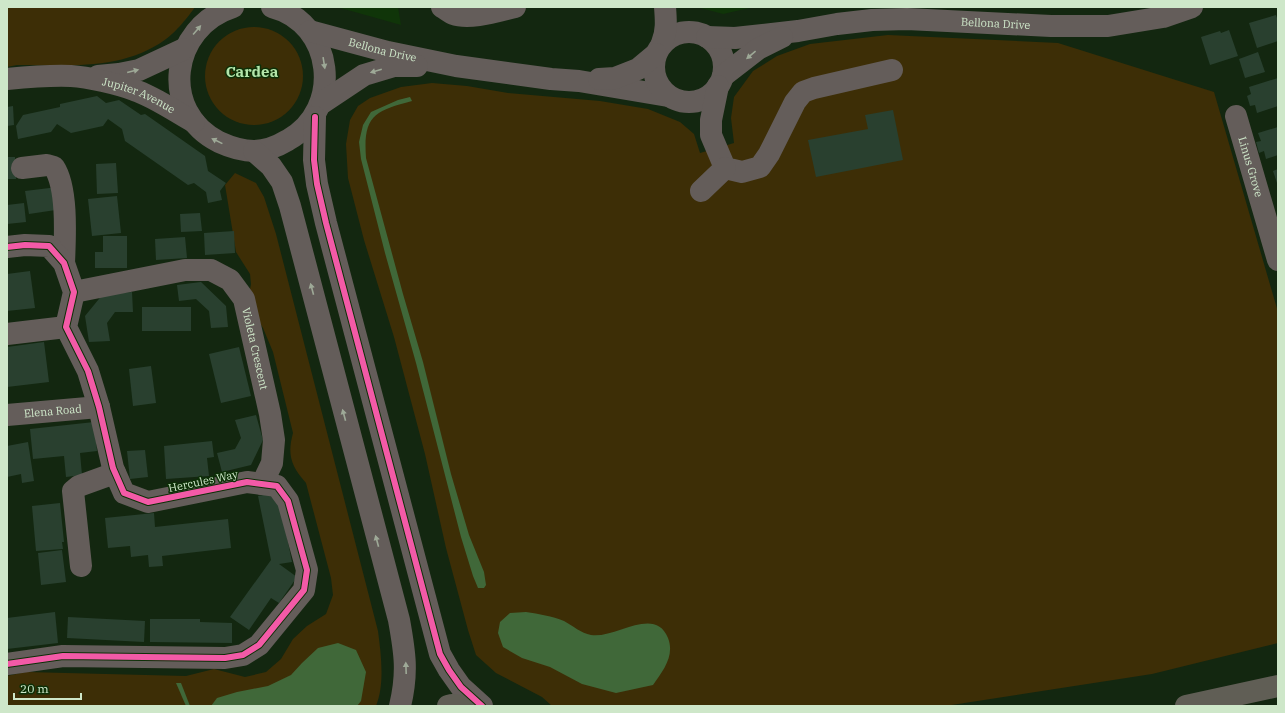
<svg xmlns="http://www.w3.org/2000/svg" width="1285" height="713" font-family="'IBM Plex Serif',serif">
<rect width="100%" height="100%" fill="#132710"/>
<!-- built -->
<g fill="#103509">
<polygon points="337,7 398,7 401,25"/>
<polygon points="697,7 754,7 723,14"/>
</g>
<!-- green -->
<g fill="#3d2e06">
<path d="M7,7H195C189,16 175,33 166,39C123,71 67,65 17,65L7,67Z"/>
<circle cx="254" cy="76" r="49"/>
<polygon points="888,35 1058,43 1214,92 1278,312 1278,643 1152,674 945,706 552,706 542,697 496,673 476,655 468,630 446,548 425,454 394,337 364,240 348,178 346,144 350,120 358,106 370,98 401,87 432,83 467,86 508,93 600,101 648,109 680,122 694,134 700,153 734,143 731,118 734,97 753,71 777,56 810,44"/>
<path d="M235,173L256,183L264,197L276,234L378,631C381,654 385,684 376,706H7V676L26,672L186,676L214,669L245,677L266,672L281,659L293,639L307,626L326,614L333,595L331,578L306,483C291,466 287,455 293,433L273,352L263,328L252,310L249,295L251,284L250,274L236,252L225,185Z"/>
</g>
<!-- water -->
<g fill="#406839">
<path d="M410,97L412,101C374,111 363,116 366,158L403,294L423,362L451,474L469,535L484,572L486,585L484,588H478L473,576L461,537L416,363L385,253L361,159L359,142L363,125L371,112L398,100Z"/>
<path d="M526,612C539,614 552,616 564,621C573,626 581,633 591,635C615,639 655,605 668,638C675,656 663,671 653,685L616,693L582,684L550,667L522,658L503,647L498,633L500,622L510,613Z"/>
<polygon points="338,643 356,650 366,672 361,701 357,706 211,706 217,698 237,692 268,686 291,675 302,663 318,648"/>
<polygon points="176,683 181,683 190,706 186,706"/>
</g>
<!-- building -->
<g fill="#29402f">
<polygon points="1276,15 1278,21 1278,41 1257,48 1249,23"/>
<polygon points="1229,30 1238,56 1210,65 1201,37 1220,31 1221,33"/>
<polygon points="1258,52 1265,72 1245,78 1239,59"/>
<polygon points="1278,78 1278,106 1257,113 1255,105 1250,106 1247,96 1251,94 1249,87"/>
<polygon points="97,96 106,103 119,100 141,115 145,114 205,156 208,171 226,183 220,191 222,200 208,203 206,192 194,183 188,185 125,141 122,129 108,119 103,126 71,133 57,124 51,132 18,139 16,126 23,115 60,107 60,104"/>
<polygon points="13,106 14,125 7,126 7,107"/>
<polygon points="893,110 903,160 816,177 808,140 868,129 865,115"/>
<polygon points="1278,127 1278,155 1266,159 1264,151 1259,153 1256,142 1261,141 1258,133"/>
<polygon points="7,157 15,157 16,179 7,179"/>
<polygon points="116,163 118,193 97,194 96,164"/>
<polygon points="1278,169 1278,186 1273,171"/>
<polygon points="66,186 69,208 29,214 25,191"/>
<polygon points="117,196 121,233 92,236 88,199"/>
<polygon points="24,203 26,222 7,224 7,205"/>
<polygon points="200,213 202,231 181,232 180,214"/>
<polygon points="234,231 235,253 205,255 204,233"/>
<polygon points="103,236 127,236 127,268 95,268 95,252 103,252"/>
<polygon points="185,237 187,258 156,260 155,239"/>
<polygon points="30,271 35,308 7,311 7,274"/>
<polygon points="201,282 226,306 228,327 211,328 209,311 196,299 179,301 177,285"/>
<polygon points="132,292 133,312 115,312 107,323 110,341 89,342 85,316 103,294"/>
<rect x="142" y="307" width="49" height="24"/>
<polygon points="44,342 49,382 7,387 7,347"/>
<polygon points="239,347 251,396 221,403 209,354"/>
<polygon points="151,366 156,403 133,406 129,369"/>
<polygon points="256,415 263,440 251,465 222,472 217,453 235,449 241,438 235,420"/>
<polygon points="94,422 97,451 80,453 82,475 66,477 64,456 33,459 30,429"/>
<polygon points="212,441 214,457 207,458 209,476 166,479 164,446"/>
<polygon points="28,442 34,481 22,483 21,474 7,477 7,446"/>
<polygon points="145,450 148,477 130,479 127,451"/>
<polygon points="278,492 292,562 279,564 297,577 279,603 271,598 249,630 230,617 271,560 258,496"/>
<polygon points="60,503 64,542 62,542 63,549 36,551 32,506"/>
<polygon points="154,513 155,527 228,519 231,548 162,556 163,566 149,567 148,555 131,557 130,546 108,548 105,518"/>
<polygon points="62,550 66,582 41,585 38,553"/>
<polygon points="55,612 58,643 7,649 7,618"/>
<polygon points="68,617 145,621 144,642 67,638"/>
<polygon points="150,619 200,619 200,622 232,623 232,643 150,642"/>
</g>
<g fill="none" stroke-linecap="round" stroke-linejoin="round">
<!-- minor -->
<g stroke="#645d5a" stroke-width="22">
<path d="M233,7C170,27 159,112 219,142C230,147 242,151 254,151C266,151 278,146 288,140C344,109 334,23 272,7"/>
<path d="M442,7C445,9 449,12 453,14C470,20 498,11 515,7"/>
<path id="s1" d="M310,31L388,52L456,66L551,79L579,81L668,96"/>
<circle cx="689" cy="67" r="35"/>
<path id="s2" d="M707,37L735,38L798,31L837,24L872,20L907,19L1051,26H1108L1163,17L1192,7"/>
<path d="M662,43C667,31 666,20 665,7"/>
<polyline points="98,76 119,74 139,70 184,49"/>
<polyline points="723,76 758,49 782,37"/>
<path id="s3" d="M7,79C28,77 50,75 71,76C88,77 118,84 134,90C155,97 174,111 194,122"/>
<polyline points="599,79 615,78 638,69 656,54"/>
<polyline points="718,86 711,120 711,135 725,168 742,172 760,167 769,154 795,102 803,92 814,88 892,70"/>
<polyline points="322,103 364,75 394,66 417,66"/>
<path id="s4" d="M1236,116L1278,260"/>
<polyline points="315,117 314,160 317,184 326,223 440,654 449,670 461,687 482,706"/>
<path d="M254,151L271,166L282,182L290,206L399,620C405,653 408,673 400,706"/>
<path d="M22,168L47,165L54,167C68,188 65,238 64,263"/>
<polyline points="701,191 725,168"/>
<polyline points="7,247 25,245 49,246 64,263 74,292 66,327 88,371 99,407 113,468 124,493 148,502 247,482 277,486 288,501 307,570 304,590 259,645 243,655 225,658 63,656 7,664"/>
<path id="s5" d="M74,292L185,270H211L230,280L244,299L270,414L274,440L272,463L262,484"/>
<polyline points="7,334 66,327"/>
<path id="s6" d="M7,415L99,407"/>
<polyline points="81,566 73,491 79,486 115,473"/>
</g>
<!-- major -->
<g stroke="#605e55" stroke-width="22">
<polyline points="448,706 452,705 463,706"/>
<polyline points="1186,706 1278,686"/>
</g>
<defs>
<g id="cycleway">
<polyline points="315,117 314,160 317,184 326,223 440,654 449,670 461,687 482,706"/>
<polyline points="7,247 25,245 49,246 64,263 74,292 66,327 88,371 99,407 113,468 124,493 148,502 247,482 277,486 288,501 307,570 304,590 259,645 243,655 225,658 63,656 7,664"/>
</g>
</defs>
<!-- cycleway casing -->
<use href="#cycleway" stroke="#0d3007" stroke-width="8"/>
<!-- cycleway -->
<use href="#cycleway" stroke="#f35aa7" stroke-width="6"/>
</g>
<!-- one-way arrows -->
<defs><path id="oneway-solid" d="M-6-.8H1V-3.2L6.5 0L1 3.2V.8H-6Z"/></defs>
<g fill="#9ea997">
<use href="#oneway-solid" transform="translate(197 30) rotate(-49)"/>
<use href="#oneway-solid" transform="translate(751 55) rotate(140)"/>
<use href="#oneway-solid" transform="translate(324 63) rotate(81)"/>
<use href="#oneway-solid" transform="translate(133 71) rotate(-14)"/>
<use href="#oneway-solid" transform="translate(376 71) rotate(164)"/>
<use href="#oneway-solid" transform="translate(217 141) rotate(-154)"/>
<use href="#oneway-solid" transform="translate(312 289) rotate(-105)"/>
<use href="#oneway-solid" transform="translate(344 415) rotate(-105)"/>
<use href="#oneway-solid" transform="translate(377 541) rotate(-105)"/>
<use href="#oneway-solid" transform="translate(406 668) rotate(-92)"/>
</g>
<g text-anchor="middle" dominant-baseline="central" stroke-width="3" stroke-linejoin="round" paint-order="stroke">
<!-- street labels -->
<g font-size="11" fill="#cee7c9" stroke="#0d3007">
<text stroke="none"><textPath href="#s2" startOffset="290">Bellona Drive</textPath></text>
<text stroke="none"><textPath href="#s1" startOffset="75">Bellona Drive</textPath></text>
<text stroke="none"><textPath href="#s3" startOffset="135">Jupiter Avenue</textPath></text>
<text stroke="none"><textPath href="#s4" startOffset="53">Linus Grove</textPath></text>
<text stroke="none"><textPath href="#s5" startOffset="235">Violeta Crescent</textPath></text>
<text stroke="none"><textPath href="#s6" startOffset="46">Elena Road</textPath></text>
<text transform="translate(203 481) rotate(-12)">Hercules Way</text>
</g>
<!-- district labels -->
<g font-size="15" font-weight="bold" fill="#b4e6aa" stroke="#0d3007">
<text x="252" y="71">Cardea</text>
</g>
</g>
<!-- border -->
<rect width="1285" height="713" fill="none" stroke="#cee7c9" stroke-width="16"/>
<!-- scale -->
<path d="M14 693v6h67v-6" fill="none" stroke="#cee7c9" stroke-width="2"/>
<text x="20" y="693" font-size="12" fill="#cee7c9" stroke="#0d3007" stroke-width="3" paint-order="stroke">20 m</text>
</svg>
